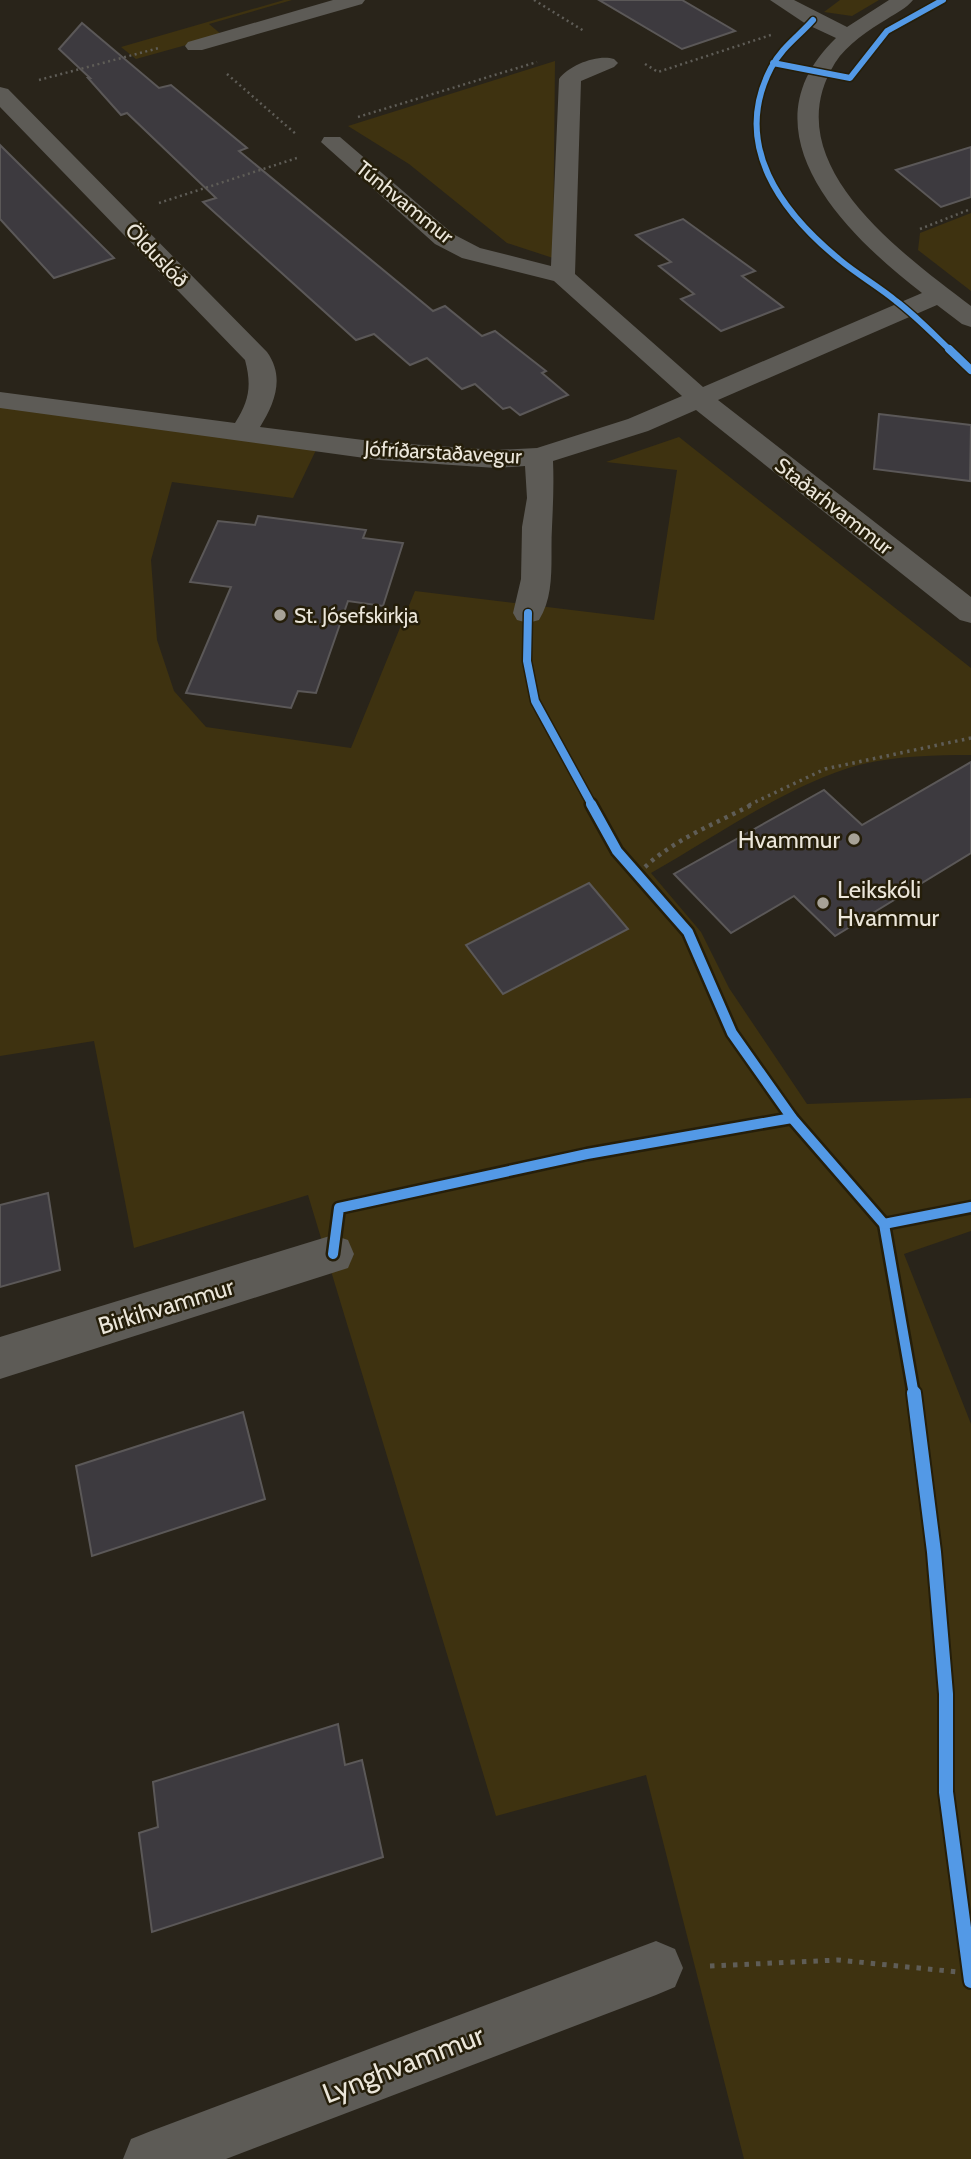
<svg xmlns="http://www.w3.org/2000/svg" width="971" height="2159" font-family="Cabin,sans-serif">
<rect width="100%" height="100%" fill="#29241a"/>
<!-- green -->
<g fill="#3e3210">
<polygon points="284,0 292,0 209,24 222,35 136,59 121,47"/>
<polygon points="840,0 879,0 852,16 824,12"/>
<polygon points="555,61 553,258 507,243 409,164 348,126"/>
<polygon points="971,213 971,291 918,250 920,233"/>
<path d="M0,407L316,450L293,498L172,482L151,560L157,640L174,691L206,727L351,748L415,591L654,620L677,470L606,462L679,437L971,668V755C934,755 895,756 859,765C789,784 715,837 651,873L701,932L729,988L807,1104L971,1098V1231L904,1254L971,1424V2159H744L646,1775L496,1816L308,1195L134,1248L94,1041L0,1056Z"/>
</g>
<!-- building -->
<g fill="#3d3a3f" stroke="#5b5858" stroke-width="2">
<polygon points="599,0 682,0 735,31 682,49"/>
<polygon points="82,23 159,88 171,85 247,148 239,151 433,311 445,306 482,336 495,331 546,371 542,373 568,395 520,415 510,407 503,409 475,384 462,389 427,358 410,365 374,334 356,340 203,202 216,198 127,113 121,115 88,78 90,78 59,49"/>
<polygon points="0,145 114,258 54,278 0,219"/>
<polygon points="971,147 971,197 941,207 896,170"/>
<polygon points="683,219 755,271 742,276 783,307 721,331 681,299 694,294 659,266 671,262 636,235"/>
<polygon points="879,414 971,425 970,481 874,469"/>
<polygon points="258,516 366,530 363,538 403,543 383,606 348,601 316,693 298,691 291,708 186,693 231,587 190,582 218,521 255,525"/>
<polygon points="971,762 971,853 835,936 794,896 731,933 674,874 824,790 862,825"/>
<polygon points="589,883 628,929 503,994 466,945"/>
<polygon points="48,1193 60,1270 0,1287 0,1205"/>
<polygon points="243,1412 265,1499 92,1556 76,1466"/>
<polygon points="338,1724 345,1765 362,1760 383,1857 152,1932 139,1833 158,1827 153,1782"/>
</g>
<g fill="none" stroke-linecap="round" stroke-linejoin="round">
<!-- path-far3 -->
<g stroke="#5f5d57" stroke-width="2.5" stroke-dasharray="2 3.5" stroke-linecap="butt">
<polyline points="534,0 584,31"/>
<polyline points="645,64 658,72 771,35"/>
<polyline points="227,74 297,135"/>
<polyline points="39,80 159,48"/>
<polyline points="358,117 537,62"/>
<polyline points="159,203 300,157"/>
<polyline points="920,229 971,209"/>
</g>
<!-- path-far2 -->
<polyline stroke="#5f5d57" stroke-width="3.5" stroke-dasharray="2.5 4.5" stroke-linecap="butt" points="749,805 825,769 971,738"/>
<!-- path-far1 -->
<path stroke="#5f5d57" stroke-width="4.5" stroke-dasharray="3.5 5" stroke-linecap="butt" d="M639,873C669,841 715,824 753,804"/>
<!-- path -->
<polyline stroke="#5f5d57" stroke-width="5" stroke-dasharray="4.5 7" stroke-linecap="butt" points="710,1966 838,1960 968,1973"/>
<!-- minor -->
<g fill="#5d5b56" fill-rule="evenodd">
<polygon points="333,0 365,0 362,4 202,50 188,50 185,46 188,42"/>
<path d="M770,0H794L847,27L889,0H913C907,8 896,13 887,19C869,30 847,44 835,63C773,163 903,254 971,306V327L962,324L937,305L718,400L971,597V623L960,620L696,410L648,431L553,461C554,484 553,505 552,527C550,558 556,593 539,620L528,623L517,620L513,613L521,579L522,527L527,498L525,466L496,468L379,460L0,408V392L235,423C249,401 252,386 245,360L0,107V87L8,89L267,352C285,377 275,403 260,427L379,442L496,450L537,448L628,419L682,396L554,281L462,258L435,244L321,142L324,137H340L453,234L480,248L551,266L559,79C569,65 598,54 614,59L618,63L614,67L581,81L575,274L703,387L922,293C844,233 740,130 836,38L806,24Z"/>
<polygon points="333,1235 348,1240 354,1254 348,1268 0,1379 0,1337"/>
<polygon points="656,1941 675,1949 683,1968 675,1987 656,1995 226,2159 123,2159 131,2139 151,2131"/>
</g>
<defs>
<g id="cycleway-far3">
<path d="M813,20C799,36 781,48 771,68C731,145 781,212 840,260C858,275 878,286 896,301C916,316 933,334 951,351"/>
<polyline points="773,63 850,78 887,31 943,0"/>
</g>
<g id="cycleway-far2">
<polyline points="949,349 971,370"/>
<polyline points="528,613 527,661 535,701 592,805"/>
</g>
<g id="cycleway-far1">
<polyline points="591,804 617,851 688,932 732,1033 792,1118 884,1224 914,1395"/>
<polyline points="884,1224 971,1207"/>
<polyline points="333,1254 339,1208 587,1154 792,1118"/>
</g>
<polyline id="cycleway" points="914,1393 934,1552 946,1694 946,1792 971,1981"/>
</defs>
<!-- cycleway-far3 casing -->
<use href="#cycleway-far3" stroke="#251e0a" stroke-width="9"/>
<!-- cycleway-far2 casing -->
<use href="#cycleway-far2" stroke="#251e0a" stroke-width="11"/>
<!-- cycleway-far1 casing -->
<use href="#cycleway-far1" stroke="#251e0a" stroke-width="15"/>
<!-- cycleway casing -->
<use href="#cycleway" stroke="#251e0a" stroke-width="18"/>
<!-- cycleway-far3 -->
<use href="#cycleway-far3" stroke="#5399e6" stroke-width="6"/>
<!-- cycleway-far2 -->
<use href="#cycleway-far2" stroke="#5399e6" stroke-width="8"/>
<!-- cycleway-far1 -->
<use href="#cycleway-far1" stroke="#5399e6" stroke-width="10"/>
<!-- cycleway -->
<use href="#cycleway" stroke="#5399e6" stroke-width="14"/>
</g>
<!-- markers -->
<g fill="#a7a297" stroke="#251e0a" stroke-width="2.5">
<circle cx="280" cy="615" r="7"/>
<circle cx="854" cy="839" r="7"/>
<circle cx="823" cy="903" r="7"/>
</g>
<g text-anchor="middle" dominant-baseline="central" stroke-width="5" stroke-linejoin="round" paint-order="stroke">
<!-- far-street labels -->
<g font-size="21" fill="#ebe6da" stroke="#251e0a">
<text transform="translate(405 202) rotate(39)">Túnhvammur</text>
<text transform="translate(157 255) rotate(46)">Ölduslóð</text>
<text transform="translate(443 452) rotate(3)">Jófríðarstaðavegur</text>
<text transform="translate(834 506) rotate(38)">Staðarhvammur</text>
</g>
<!-- far-poi labels -->
<g font-size="21" fill="#ebe6da" stroke="#251e0a" text-anchor="start">
<text x="294" y="615">St. Jósefskirkja</text>
</g>
<!-- poi labels -->
<g font-size="24" fill="#ebe6da" stroke="#251e0a" text-anchor="end">
<text x="840" y="839">Hvammur</text>
<text x="837" y="889" text-anchor="start">Leikskóli<tspan x="837" dy="28">Hvammur</tspan></text>
</g>
<!-- street labels -->
<g font-size="24" fill="#ebe6da" stroke="#251e0a">
<text transform="translate(166 1306) rotate(-17)">Birkihvammur</text>
</g>
<!-- near-street labels -->
<g font-size="28" fill="#ebe6da" stroke="#251e0a">
<text transform="translate(403 2064) rotate(-21)">Lynghvammur</text>
</g>
</g>
</svg>
